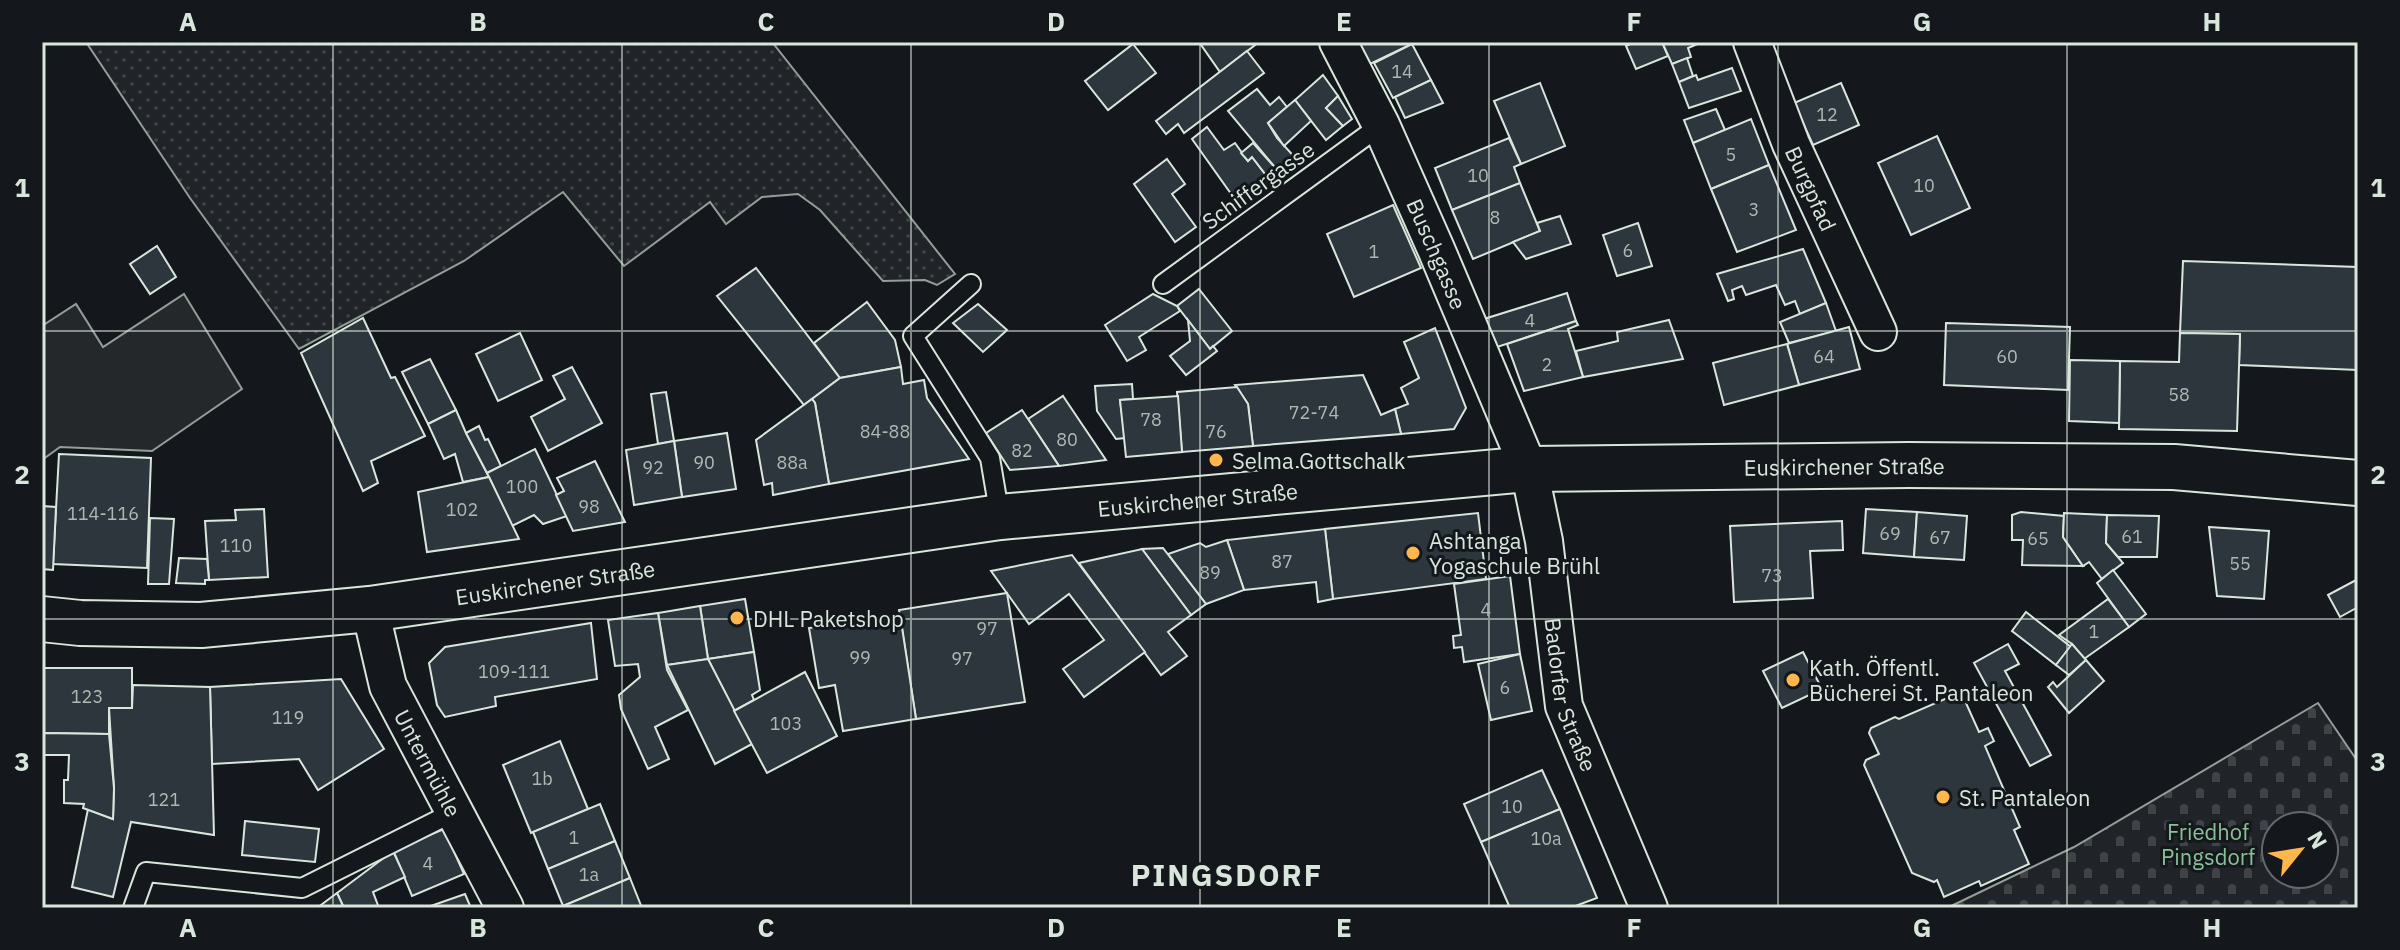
<svg xmlns="http://www.w3.org/2000/svg" width="2400" height="950" font-family="'IBM Plex Sans',sans-serif">
<defs>
<pattern id="grass-dots" width="8" height="8" patternUnits="userSpaceOnUse" patternTransform="scale(2)"><rect width="8" height="8" fill="#202428"/><path d="M2 2h.1M6 6h.1" fill="none" stroke="#404447" stroke-width="1.8" stroke-linecap="round"/></pattern>
<pattern id="cemetery-stones" width="16" height="16" patternUnits="userSpaceOnUse" patternTransform="scale(2)"><rect width="16" height="16" fill="#202428"/><path d="M2 7V4a2 2 0 0 1 4 0v3zM10 15v-3a2 2 0 0 1 4 0v3z" fill="#404447"/></pattern>
</defs>
<rect width="100%" height="100%" fill="#14181c"/>
<!-- grass -->
<polygon fill="url(#grass-dots)" stroke="#939e99" stroke-width="2" points="86,42 772,42 955,274 937,285 925,280 883,281 820,210 798,194 762,197 726,224 710,202 624,266 563,192 464,261 299,349 190,198"/>
<!-- cemetery -->
<path fill="url(#cemetery-stones)" stroke="#939e99" stroke-width="2" fill-rule="evenodd" d="M2318,703L2358,762V908H1947L2074,847ZM2276,826H2324V874H2276Z"/>
<!-- parking -->
<polygon fill="#24282b" stroke="#939e99" stroke-width="2" points="184,294 242,389 152,451 60,447 42,460 42,326 76,304 103,347"/>
<!-- building -->
<g fill="#2c363c" stroke="#d8e6dc" stroke-width="2">
<polygon points="1199,42 1259,42 1220,72"/>
<polygon points="1364,42 1416,42 1370,64 1359,44"/>
<polygon points="1634,42 1662,42 1668,56 1636,69 1626,46"/>
<polygon points="1662,42 1702,42 1688,48 1691,57 1672,64"/>
<polygon points="1133,44 1156,73 1108,110 1085,81"/>
<polygon points="1412,44 1431,80 1393,98 1374,63"/>
<polygon points="1247,51 1264,73 1184,133 1178,124 1166,134 1156,121"/>
<polygon points="1687,58 1693,76 1679,82 1672,64"/>
<polygon points="1732,68 1741,91 1689,108 1679,82 1696,75 1698,80"/>
<polygon points="1323,75 1338,96 1326,108 1343,126 1326,140 1295,100"/>
<polygon points="1431,80 1443,103 1405,118 1395,97"/>
<polygon points="1540,83 1565,146 1521,164 1494,101"/>
<polygon points="1841,83 1859,125 1813,145 1794,103"/>
<polygon points="1257,89 1270,105 1279,97 1287,107 1268,123 1277,138 1300,163 1283,177 1228,111"/>
<polygon points="1338,96 1352,119 1343,126 1326,108"/>
<polygon points="1295,100 1311,121 1284,146 1268,123"/>
<polygon points="1716,109 1725,130 1693,143 1684,120"/>
<polygon points="1751,119 1769,165 1711,189 1693,143"/>
<polygon points="1207,127 1224,150 1235,143 1248,161 1252,157 1269,179 1239,205 1192,139"/>
<polygon points="1937,136 1970,208 1911,235 1878,163"/>
<polygon points="1509,138 1521,164 1514,167 1520,183 1452,210 1435,168"/>
<polygon points="1253,143 1278,171 1269,179 1252,157 1248,161 1241,153"/>
<polygon points="1167,159 1185,184 1172,194 1196,227 1175,242 1134,184"/>
<polygon points="1769,165 1796,230 1737,252 1711,189"/>
<polygon points="1520,183 1540,231 1473,259 1452,210"/>
<polygon points="1393,205 1421,268 1354,297 1327,234"/>
<polygon points="1560,216 1571,244 1526,259 1513,242 1540,231 1537,223"/>
<polygon points="1638,223 1652,266 1617,276 1603,235"/>
<polygon points="157,246 176,277 150,294 130,264"/>
<polygon points="1803,249 1826,303 1800,314 1795,301 1785,305 1776,285 1746,295 1742,286 1732,290 1734,299 1728,301 1717,274"/>
<polygon points="2183,261 2358,267 2358,370 2239,365 2240,334 2180,333"/>
<polygon points="756,268 840,378 804,405 717,296"/>
<polygon points="1199,289 1232,331 1210,349 1177,306"/>
<polygon points="1567,293 1576,321 1494,348 1484,319"/>
<polygon points="1153,294 1177,306 1180,311 1139,337 1146,350 1127,361 1105,325"/>
<polygon points="867,302 895,340 901,367 840,378 814,343"/>
<polygon points="1826,303 1836,331 1789,343 1780,322"/>
<polygon points="978,304 1007,330 983,352 953,323"/>
<polygon points="363,318 391,378 395,377 425,436 371,461 378,483 363,491 301,353"/>
<polygon points="1188,320 1210,349 1213,346 1217,351 1186,375 1170,356 1190,341"/>
<polygon points="1669,320 1683,359 1583,377 1576,351 1618,341 1617,332"/>
<polygon points="1576,321 1578,325 1568,329 1583,377 1524,391 1507,344"/>
<polygon points="1946,323 2070,327 2068,390 1944,385"/>
<polygon points="1849,327 1860,369 1799,385 1787,344"/>
<polygon points="1435,328 1466,408 1454,429 1401,434 1395,409 1408,404 1401,388 1419,378 1404,342"/>
<polygon points="520,333 542,380 498,401 476,354"/>
<polygon points="2180,333 2240,334 2237,431 2119,429 2120,361 2179,362"/>
<polygon points="1787,344 1799,385 1724,405 1713,363"/>
<polygon points="430,359 456,410 428,424 402,372"/>
<polygon points="2070,360 2120,361 2119,423 2069,421"/>
<polygon points="572,367 602,423 548,451 531,417 565,399 553,376"/>
<polygon points="901,367 903,384 924,380 927,398 969,459 829,484 815,403 812,399 840,378"/>
<polygon points="1363,375 1381,415 1395,409 1401,434 1253,446 1248,404 1235,385"/>
<polygon points="1132,384 1133,399 1120,400 1125,438 1116,439 1097,411 1095,386"/>
<polygon points="1237,387 1248,404 1253,446 1182,452 1177,392"/>
<polygon points="666,392 674,441 658,444 651,394"/>
<polygon points="1063,396 1106,460 1059,466 1028,419"/>
<polygon points="1178,396 1182,452 1126,457 1120,400"/>
<polygon points="812,399 815,403 829,484 773,495 772,483 764,485 756,440"/>
<polygon points="456,410 466,433 489,477 463,482 455,454 444,459 428,424"/>
<polygon points="1022,410 1028,419 1059,466 1010,470 986,433"/>
<polygon points="479,426 485,440 488,439 501,466 487,473 466,433"/>
<polygon points="727,433 736,489 682,497 674,441"/>
<polygon points="674,441 682,497 634,505 626,450"/>
<polygon points="535,449 567,516 543,524 534,515 512,526 487,473"/>
<polygon points="59,454 151,458 147,568 53,564"/>
<polygon points="595,461 625,522 573,531 556,495 564,491 557,478"/>
<polygon points="489,477 519,539 427,552 418,492"/>
<polygon points="42,506 56,507 53,570 42,569"/>
<polygon points="264,509 268,577 209,580 205,521 236,520 235,510"/>
<polygon points="1866,509 1917,512 1914,557 1863,553"/>
<polygon points="1917,512 1967,516 1964,560 1914,557"/>
<polygon points="2021,512 2064,516 2063,537 2083,566 2022,565 2023,540 2012,540 2012,515"/>
<polygon points="1478,513 1486,579 1333,599 1325,529"/>
<polygon points="2064,513 2107,515 2106,543 2123,563 2102,579 2089,562 2083,566 2063,537"/>
<polygon points="2107,515 2159,516 2157,557 2118,557 2106,543"/>
<polygon points="150,518 174,519 169,584 148,584"/>
<polygon points="1842,521 1843,550 1810,551 1813,598 1734,602 1730,526"/>
<polygon points="2209,527 2269,531 2264,599 2217,596"/>
<polygon points="1325,529 1333,599 1318,602 1316,582 1244,590 1227,540"/>
<polygon points="1227,540 1244,590 1206,604 1168,554 1200,543 1206,547"/>
<polygon points="1163,548 1206,604 1191,615 1142,549"/>
<polygon points="1142,549 1191,615 1168,632 1187,656 1161,675 1079,563"/>
<polygon points="1072,555 1145,652 1084,697 1063,669 1104,640 1069,594 1029,624 991,571"/>
<polygon points="179,558 207,559 209,580 205,580 205,584 176,583"/>
<polygon points="2113,570 2146,614 2129,627 2097,583"/>
<polygon points="1510,576 1520,654 1464,662 1462,647 1454,648 1453,636 1461,635 1454,584"/>
<polygon points="2358,579 2358,607 2340,617 2328,595"/>
<polygon points="1007,593 1025,702 916,719 899,610"/>
<polygon points="745,599 754,652 708,659 700,606"/>
<polygon points="2108,599 2129,627 2084,659 2072,644 2059,635"/>
<polygon points="700,606 708,659 667,665 658,613"/>
<polygon points="2026,612 2071,647 2056,665 2012,631"/>
<polygon points="658,613 667,670 688,710 655,727 669,759 648,769 621,709 619,695 640,677 638,664 615,666 608,620"/>
<polygon points="900,614 916,719 843,731 835,685 819,688 809,628"/>
<polygon points="591,623 597,679 495,697 496,706 445,717 437,705 429,663 445,647"/>
<polygon points="2008,644 2019,664 2005,671 2051,755 2030,766 1974,663"/>
<polygon points="2072,644 2086,660 2069,675 2056,665"/>
<polygon points="754,652 760,690 752,695 754,700 734,711 708,659"/>
<polygon points="1803,652 1822,689 1782,708 1763,671"/>
<polygon points="1520,654 1532,711 1491,720 1478,664"/>
<polygon points="708,659 752,744 715,764 667,665"/>
<polygon points="2086,660 2104,681 2069,713 2048,687 2053,682 2057,687"/>
<polygon points="42,668 132,668 132,708 109,708 109,734 42,733"/>
<polygon points="805,672 837,736 767,773 734,711"/>
<polygon points="341,679 384,749 318,790 299,759 212,764 210,687"/>
<polygon points="133,685 210,687 214,835 131,822 113,897 72,887 88,809 113,819 114,788 109,708 132,708"/>
<polygon points="1961,692 1979,732 1988,728 1994,741 1985,746 2020,827 2014,830 2029,864 1981,886 1979,881 1944,897 1937,880 1934,882 1912,873 1864,765 1866,760 1879,754 1869,733 1871,728 1895,717 1899,719"/>
<polygon points="42,733 109,734 114,788 113,819 83,808 84,804 64,803 64,780 68,780 69,755 42,755"/>
<polygon points="560,741 588,809 531,833 503,765"/>
<polygon points="1542,770 1560,809 1481,842 1464,804"/>
<polygon points="600,804 615,841 548,869 533,832"/>
<polygon points="1560,809 1597,898 1570,908 1510,908 1481,842"/>
<polygon points="245,821 319,829 315,862 242,855"/>
<polygon points="444,829 464,874 412,896 393,850"/>
<polygon points="615,841 630,878 563,906 548,869"/>
<polygon points="393,851 405,877 373,892 379,908 344,908 337,893"/>
<polygon points="630,878 642,908 564,908 563,906"/>
<polygon points="337,893 344,908 317,908"/>
<polygon points="465,894 471,908 425,908"/>
</g>
<g fill="none" stroke-linecap="round" stroke-linejoin="round">
<defs>
<g id="service">
<polyline points="971,284 913,336 990,458 1000,517"/>
<polyline points="1163,284 1381,125"/>
<polyline points="133,908 146,872 302,888 454,812"/>
</g>
<g id="minor">
<path id="s1" d="M1338,42L1381,125L1436,249L1529,469L1544,541L1564,706L1649,908"/>
<path id="s2" d="M1752,42L1791,144L1878,332"/>
<path id="s3" d="M370,609L388,686L505,908"/>
</g>
<g id="secondary">
<path id="s4" d="M42,619L80,623L201,625L370,609L1000,517L1529,469L1909,465L2174,467L2358,483"/>
</g>
</defs>
<!-- service casing -->
<use href="#service" stroke="#d8e6dc" stroke-width="22"/>
<!-- minor casing -->
<use href="#minor" stroke="#d8e6dc" stroke-width="40"/>
<!-- secondary casing -->
<use href="#secondary" stroke="#d8e6dc" stroke-width="48"/>
<!-- service -->
<use href="#service" stroke="#14181c" stroke-width="18"/>
<!-- minor -->
<use href="#minor" stroke="#14181c" stroke-width="36"/>
<!-- secondary -->
<use href="#secondary" stroke="#14181c" stroke-width="44"/>
</g>
<!-- grid -->
<path fill="none" stroke="#d8e6dc" stroke-width="2" stroke-opacity="0.55" d="M333,42V908M622,42V908M911,42V908M1200,42V908M1489,42V908M1778,42V908M2067,42V908M42,331H2358M42,619H2358"/>
<!-- markers -->
<g fill="#ffb74d" stroke="#14181c" stroke-width="3">
<circle cx="1216" cy="460" r="8"/>
<circle cx="1413" cy="553" r="8"/>
<circle cx="737" cy="618" r="8"/>
<circle cx="1793" cy="680" r="8"/>
<circle cx="1943" cy="797" r="8"/>
</g>
<g text-anchor="middle" dominant-baseline="central" stroke-width="6" stroke-linejoin="round" paint-order="stroke">
<!-- number labels -->
<g font-size="18" fill="#adbab4">
<text x="1402" y="71">14</text>
<text x="1827" y="114">12</text>
<text x="1731" y="154">5</text>
<text x="1478" y="175">10</text>
<text x="1924" y="185">10</text>
<text x="1754" y="209">3</text>
<text x="1495" y="217">8</text>
<text x="1628" y="250">6</text>
<text x="1374" y="251">1</text>
<text x="1530" y="320">4</text>
<text x="1824" y="356">64</text>
<text x="2007" y="356">60</text>
<text x="1547" y="364">2</text>
<text x="2179" y="394">58</text>
<text x="1314" y="412">72-74</text>
<text x="1151" y="419">78</text>
<text x="885" y="431">84-88</text>
<text x="1216" y="431">76</text>
<text x="1067" y="439">80</text>
<text x="1022" y="450">82</text>
<text x="704" y="462">90</text>
<text x="792" y="462">88a</text>
<text x="653" y="467">92</text>
<text x="522" y="486">100</text>
<text x="589" y="506">98</text>
<text x="462" y="509">102</text>
<text x="103" y="513">114-116</text>
<text x="1890" y="533">69</text>
<text x="2132" y="536">61</text>
<text x="1940" y="537">67</text>
<text x="2038" y="538">65</text>
<text x="236" y="545">110</text>
<text x="1282" y="561">87</text>
<text x="2240" y="563">55</text>
<text x="1210" y="572">89</text>
<text x="1772" y="575">73</text>
<text x="1486" y="609">4</text>
<text x="987" y="628">97</text>
<text x="2094" y="631">1</text>
<text x="860" y="657">99</text>
<text x="962" y="658">97</text>
<text x="514" y="671">109-111</text>
<text x="1505" y="687">6</text>
<text x="87" y="696">123</text>
<text x="288" y="717">119</text>
<text x="786" y="723">103</text>
<text x="542" y="778">1b</text>
<text x="164" y="799">121</text>
<text x="1512" y="806">10</text>
<text x="574" y="837">1</text>
<text x="1546" y="838">10a</text>
<text x="428" y="863">4</text>
<text x="589" y="874">1a</text>
</g>
<!-- street labels -->
<g font-size="22" fill="#d8e6dc" stroke="#14181c">
<text transform="translate(1258 185) rotate(-36)">Schiffergasse</text>
<text stroke="none"><textPath href="#s2" startOffset="158">Burgpfad</textPath></text>
<text stroke="none"><textPath href="#s1" startOffset="234">Buschgasse</textPath></text>
<text stroke="none"><textPath href="#s4" startOffset="1812">Euskirchener Straße</textPath></text>
<text stroke="none"><textPath href="#s4" startOffset="1164">Euskirchener Straße</textPath></text>
<text stroke="none"><textPath href="#s4" startOffset="516">Euskirchener Straße</textPath></text>
<text stroke="none"><textPath href="#s1" startOffset="698">Badorfer Straße</textPath></text>
<text stroke="none"><textPath href="#s3" startOffset="166">Untermühle</textPath></text>
</g>
<!-- poi labels -->
<g font-size="22" fill="#d8e6dc" stroke="#14181c" text-anchor="start">
<text x="1232" y="460">Selma Gottschalk</text>
<text x="1429" y="540">Ashtanga<tspan x="1429" dy="25">Yogaschule Brühl</tspan></text>
<text x="753" y="618">DHL Paketshop</text>
<text x="1809" y="667">Kath. Öffentl.<tspan x="1809" dy="25">Bücherei St. Pantaleon</tspan></text>
<text x="1959" y="797">St. Pantaleon</text>
</g>
<!-- park labels -->
<g font-size="22" fill="#8ac095" stroke="#14181c">
<text x="2208" y="831">Friedhof<tspan x="2208" dy="25">Pingsdorf</tspan></text>
</g>
<!-- district labels -->
<g font-size="30" font-weight="bold" letter-spacing="2" fill="#d8e6dc" stroke="#14181c">
<text x="1227" y="874">PINGSDORF</text>
</g>
</g>
<!-- border -->
<rect width="2400" height="950" fill="none" stroke="#14181c" stroke-width="88"/>
<!-- north arrow -->
<g transform="translate(2300 850) rotate(60)"><circle r="38" fill="#14181c" stroke="#626a69" stroke-width="2"/>
<path d="M0-6L14 30L0 20L-14 30Z" fill="#ffb74d"/>
<text y="-12" font-size="22" font-weight="bold" text-anchor="middle" fill="#d8e6dc">N</text>
</g>
<rect x="44" y="44" width="2312" height="862" fill="none" stroke="#d8e6dc" stroke-width="3"/>
<g font-size="26" text-anchor="middle" font-weight="bold" fill="#d8e6dc">
<text x="188" y="31">A</text>
<text x="478" y="31">B</text>
<text x="766" y="31">C</text>
<text x="1056" y="31">D</text>
<text x="1344" y="31">E</text>
<text x="1634" y="31">F</text>
<text x="1922" y="31">G</text>
<text x="2212" y="31">H</text>
<text x="22" y="197">1</text>
<text x="2378" y="197">1</text>
<text x="22" y="484">2</text>
<text x="2378" y="484">2</text>
<text x="22" y="771">3</text>
<text x="2378" y="771">3</text>
<text x="188" y="937">A</text>
<text x="478" y="937">B</text>
<text x="766" y="937">C</text>
<text x="1056" y="937">D</text>
<text x="1344" y="937">E</text>
<text x="1634" y="937">F</text>
<text x="1922" y="937">G</text>
<text x="2212" y="937">H</text>
</g>
</svg>
